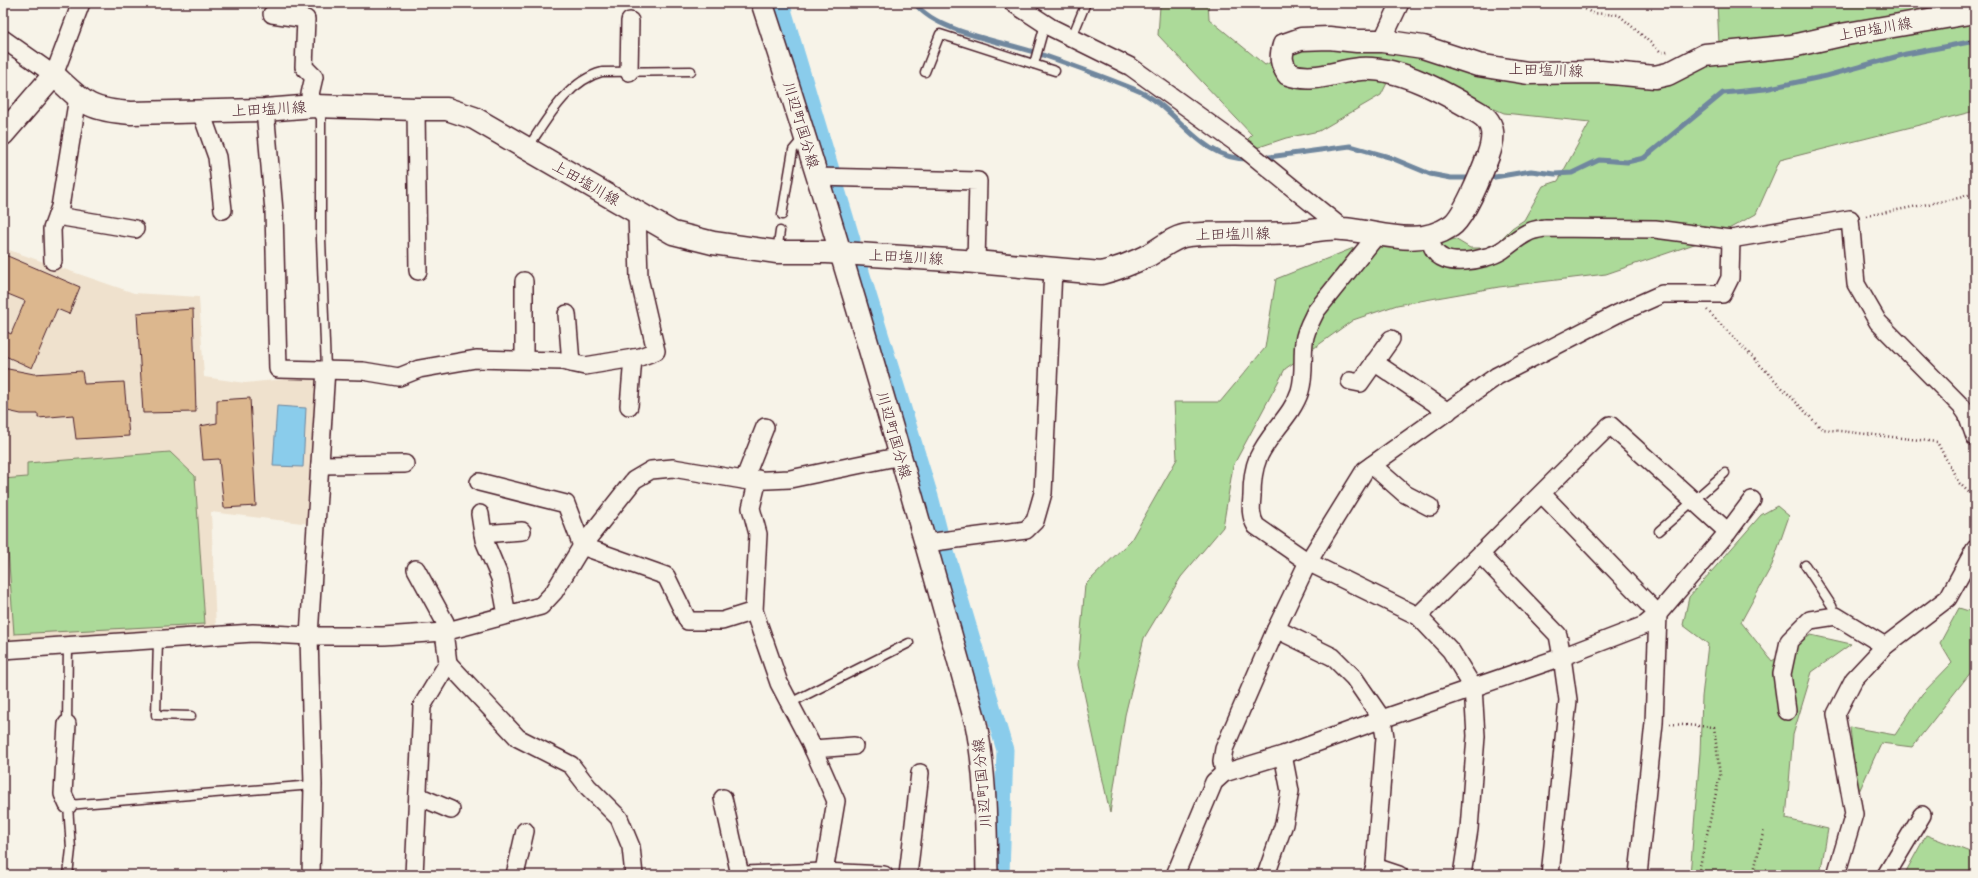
<svg xmlns="http://www.w3.org/2000/svg" width="1978" height="878" font-family="Itim,'Klee One',sans-serif">
<rect width="100%" height="100%" fill="#f7f3e8"/>
<filter id="ink" filterUnits="userSpaceOnUse"><feTurbulence type="fractalNoise" baseFrequency=".025" numOctaves="2"/><feDisplacementMap in="SourceGraphic" scale="8" xChannelSelector="R" yChannelSelector="G"/><feConvolveMatrix kernelMatrix="1 2 1 2 8 2 1 2 1" color-interpolation-filters="sRGB"/></filter>
<g filter="url(#ink)">
<!-- built -->
<polygon fill="#efe1cd" points="3,248 134,293 199,297 204,377 245,383 318,376 310,524 211,512 216,629 3,644"/>
<!-- green -->
<g fill="#acda99" stroke="#7b7c62">
<polygon points="1156,3 1208,3 1209,19 1265,65 1301,47 1357,47 1562,78 1706,59 1975,17 1975,111 1780,160 1756,214 1712,238 1606,274 1499,287 1397,305 1353,320 1285,369 1233,466 1223,527 1181,577 1144,638 1125,715 1110,813 1078,665 1085,585 1131,540 1177,459 1174,402 1220,402 1265,348 1276,279 1366,243 1438,243 1455,239 1470,248 1485,248 1498,242 1512,228 1524,220 1543,186 1558,181 1590,122 1504,113 1395,67 1381,95 1319,131 1286,138 1253,149 1245,142 1252,135 1158,35 1160,6"/>
<polygon points="1717,3 1975,3 1790,42 1719,44"/>
<polygon points="170,452 195,476 205,624 14,634 3,479 27,477 27,463"/>
<polygon points="1777,506 1789,516 1772,565 1741,622 1772,661 1811,635 1851,644 1812,672 1793,735 1786,819 1828,829 1820,875 1690,875 1700,753 1702,697 1708,644 1683,625 1689,597 1761,515"/>
<polygon points="1959,608 1975,613 1975,667 1912,747 1881,743 1857,796 1850,727 1895,735 1922,694 1952,663 1940,643"/>
<polygon points="1926,835 1975,854 1975,875 1904,875"/>
</g>
<!-- water -->
<polygon fill="#8acceb" stroke="#70879e" points="277,406 306,408 303,467 273,466"/>
<g fill="none" stroke-linecap="round" stroke-linejoin="round">
<!-- stream -->
<g stroke="#70879e" stroke-width="5">
<path d="M915,3C935,32 1005,42 1037,53C1069,64 1102,76 1134,89C1179,106 1196,160 1250,159"/>
<polyline points="1262,158 1350,146 1389,157 1430,174 1451,178 1470,178"/>
<polyline points="1489,178 1531,171 1555,174 1572,173 1599,160 1627,162 1644,158 1723,93 1765,89 1826,76 1906,54 1975,41"/>
</g>
<!-- canal -->
<g stroke="#8acceb" stroke-width="17">
<polyline points="781,3 852,240"/>
<polyline points="861,272 931,500 939,531"/>
<polyline points="946,552 1005,750 1001,875"/>
</g>
</g>
<!-- building -->
<g fill="#dcb78e" stroke="#4a1f2b">
<polygon points="3,254 80,287 69,314 57,309 32,368 3,355 3,330 11,334 25,301 3,292"/>
<polygon points="193,309 196,412 143,413 137,313"/>
<polygon points="3,368 34,374 82,371 84,384 124,382 129,436 76,439 73,415 38,418 38,414 21,414 3,410"/>
<polygon points="250,398 256,506 224,508 219,459 203,460 200,426 217,423 217,400"/>
</g>
<g fill="none" stroke-linecap="round" stroke-linejoin="round">
<defs>
<g id="service">
<polyline points="1072,37 1086,3"/>
<polyline points="1034,64 1045,24"/>
<polyline points="925,72 940,34 1055,71"/>
<polyline points="315,107 321,118 321,239 326,369"/>
<path d="M527,149C546,121 567,81 602,72L691,71"/>
<polyline points="782,215 793,150 804,137"/>
<polyline points="777,252 780,231"/>
<polyline points="1659,531 1725,473"/>
<polyline points="1805,565 1832,606 1836,616"/>
<polyline points="158,640 156,715 191,716"/>
<polyline points="790,703 909,643"/>
<polyline points="67,724 68,646"/>
<polyline points="68,875 71,849 68,805 313,785"/>
</g>
<g id="minor">
<polyline points="1013,3 1050,27 1131,67 1246,150 1342,228"/>
<polyline points="272,14 306,19 304,67 314,77 310,94 314,106"/>
<polyline points="3,39 54,75 81,3"/>
<polyline points="1382,41 1400,3"/>
<polyline points="629,72 630,21"/>
<polyline points="416,109 418,271"/>
<polyline points="265,110 274,211 278,369 363,371 399,377 419,369 476,359 562,361 585,366 640,357 656,351 639,278 637,213"/>
<polyline points="201,112 217,157 223,210"/>
<polyline points="817,177 978,181 976,262"/>
<polyline points="57,216 135,229"/>
<path d="M1377,235L1316,311C1311,321 1305,331 1304,342C1302,359 1305,374 1300,391C1292,416 1269,433 1258,458C1253,470 1252,483 1252,496C1251,507 1250,516 1256,526L1308,562L1418,616L1451,651L1473,687L1476,736L1469,829L1462,875"/>
<path d="M1430,236C1431,240 1431,245 1433,248C1442,270 1486,260 1501,251C1510,245 1517,238 1527,233C1532,230 1539,229 1545,228L1655,229L1731,239L1850,219L1856,284L1878,322L1962,407L1967,414L1975,437"/>
<polyline points="53,261 52,229 60,207 78,97"/>
<polyline points="567,314 571,363"/>
<polyline points="524,359 524,281"/>
<polyline points="1374,362 1448,412"/>
<polyline points="1350,381 1360,383 1391,339"/>
<polyline points="629,406 633,358"/>
<polyline points="320,465 405,464"/>
<polyline points="1372,465 1405,494 1430,507"/>
<polyline points="744,480 765,427"/>
<polyline points="479,482 566,504 582,546"/>
<polyline points="1542,494 1658,614 1654,723 1638,875"/>
<polyline points="480,514 484,540 500,578 507,615"/>
<polyline points="1728,532 1752,500"/>
<polyline points="483,534 522,531"/>
<polyline points="926,543 1026,530 1035,521 1043,493 1053,269"/>
<polyline points="582,546 634,480 651,470 673,468 749,481 790,479 901,456"/>
<polyline points="1481,555 1558,635 1562,657 1568,700 1550,875"/>
<polyline points="754,611 758,534 751,508 758,479"/>
<polyline points="1276,629 1333,657 1354,678 1382,719 1385,737 1375,867 1372,875"/>
<polyline points="3,650 253,633 309,636 383,636 444,632 541,606 554,592 582,546 666,576 688,621 722,621 754,611 779,683 810,742 836,801 824,872"/>
<polyline points="448,663 518,738 571,765 588,787 619,818 631,847 634,875"/>
<polyline points="1787,711 1782,674 1789,641 1810,620 1836,616 1885,646"/>
<polyline points="67,724 63,794 68,805"/>
<polyline points="813,749 854,746"/>
<polyline points="1224,773 1222,761 1224,749 1276,629 1308,562 1365,470 1497,376 1617,314 1662,294 1722,294 1730,278 1731,239"/>
<polyline points="418,796 451,810"/>
<polyline points="723,798 740,875"/>
<polyline points="1375,867 1399,875"/>
<polyline points="311,875 313,785 309,636 326,369"/>
<polyline points="414,875 422,706 448,663 444,632 445,622 416,569"/>
<polyline points="515,875 525,831"/>
<polyline points="746,875 824,872 884,875"/>
<polyline points="908,875 920,773"/>
<polyline points="1175,875 1214,782 1224,773 1283,755 1382,719 1562,657 1645,625 1658,614 1728,532 1610,425 1418,616"/>
<polyline points="1266,875 1284,824 1290,791 1283,755"/>
<polyline points="1836,875 1854,814 1836,714 1854,679 1885,646 1948,598 1975,549"/>
<polyline points="1886,875 1922,815"/>
</g>
<path id="tertiary" d="M762,3C840,241 909,482 976,724C986,774 986,824 987,875"/>
<path id="secondary" d="M3,134L54,75C84,103 88,110 131,113L265,110L314,106L416,109H447L474,118L673,233L713,243L777,252H827L964,261L1101,273C1118,269 1133,263 1149,255C1162,248 1174,236 1189,235C1224,232 1259,235 1294,233C1310,232 1327,227 1343,229C1380,232 1417,249 1451,226C1464,218 1482,172 1488,156C1494,139 1496,123 1479,113C1447,94 1399,66 1360,69C1334,72 1313,83 1288,74C1281,63 1280,57 1284,45L1301,39L1329,38L1357,41H1382L1423,47L1478,65L1528,73L1601,72L1655,77L1668,74L1705,55L1792,46L1841,35L1975,12"/>
</defs>
<!-- service casing -->
<use href="#service" stroke="#4a1f2b" stroke-width="11"/>
<!-- minor casing -->
<use href="#minor" stroke="#4a1f2b" stroke-width="20"/>
<!-- tertiary casing -->
<use href="#tertiary" stroke="#4a1f2b" stroke-width="24"/>
<!-- secondary casing -->
<use href="#secondary" stroke="#4a1f2b" stroke-width="25"/>
<!-- path -->
<g stroke="#4a1f2b" stroke-width="2.5" stroke-dasharray="1 3" stroke-linecap="butt">
<polyline points="1575,3 1592,13 1619,15 1661,52 1668,52"/>
<polyline points="1866,216 1959,198 1975,193"/>
<polyline points="1707,310 1822,429 1937,442 1959,483 1975,498"/>
<polyline points="1670,724 1714,727 1720,775 1698,875"/>
<polyline points="1753,875 1764,829"/>
</g>
<!-- service -->
<use href="#service" stroke="#f7f3e8" stroke-width="8"/>
<!-- minor -->
<use href="#minor" stroke="#f7f3e8" stroke-width="17"/>
<!-- tertiary -->
<use href="#tertiary" stroke="#f7f3e8" stroke-width="21"/>
<!-- secondary -->
<use href="#secondary" stroke="#f7f3e8" stroke-width="22"/>
</g>
</g>
<g text-anchor="middle" dominant-baseline="central" stroke-width="3" stroke-linejoin="round" paint-order="stroke">
<!-- street labels -->
<g font-size="15" fill="#4a1f2b" stroke="#f7f3e8">
<text transform="translate(1875 29) rotate(-10)">上田塩川線</text>
<text transform="translate(1546 70) rotate(2)">上田塩川線</text>
<text transform="translate(269 109) rotate(-3)">上田塩川線</text>
<text transform="translate(801 125) rotate(73)">川辺町国分線</text>
<text transform="translate(586 183) rotate(30)">上田塩川線</text>
<text transform="translate(1233 234) rotate(-1)">上田塩川線</text>
<text transform="translate(906 257) rotate(3)">上田塩川線</text>
<text transform="translate(894 435) rotate(74)">川辺町国分線</text>
<text transform="translate(982 783) rotate(-95)">川辺町国分線</text>
</g>
</g>
<!-- margin -->
<rect width="1978" height="878" fill="none" stroke="#f7f3e8" stroke-width="16"/>
<rect x="8" y="8" width="1962" height="862" fill="none" stroke="#4a1f2b" stroke-width="1.5" filter="url(#ink)"/>
</svg>
